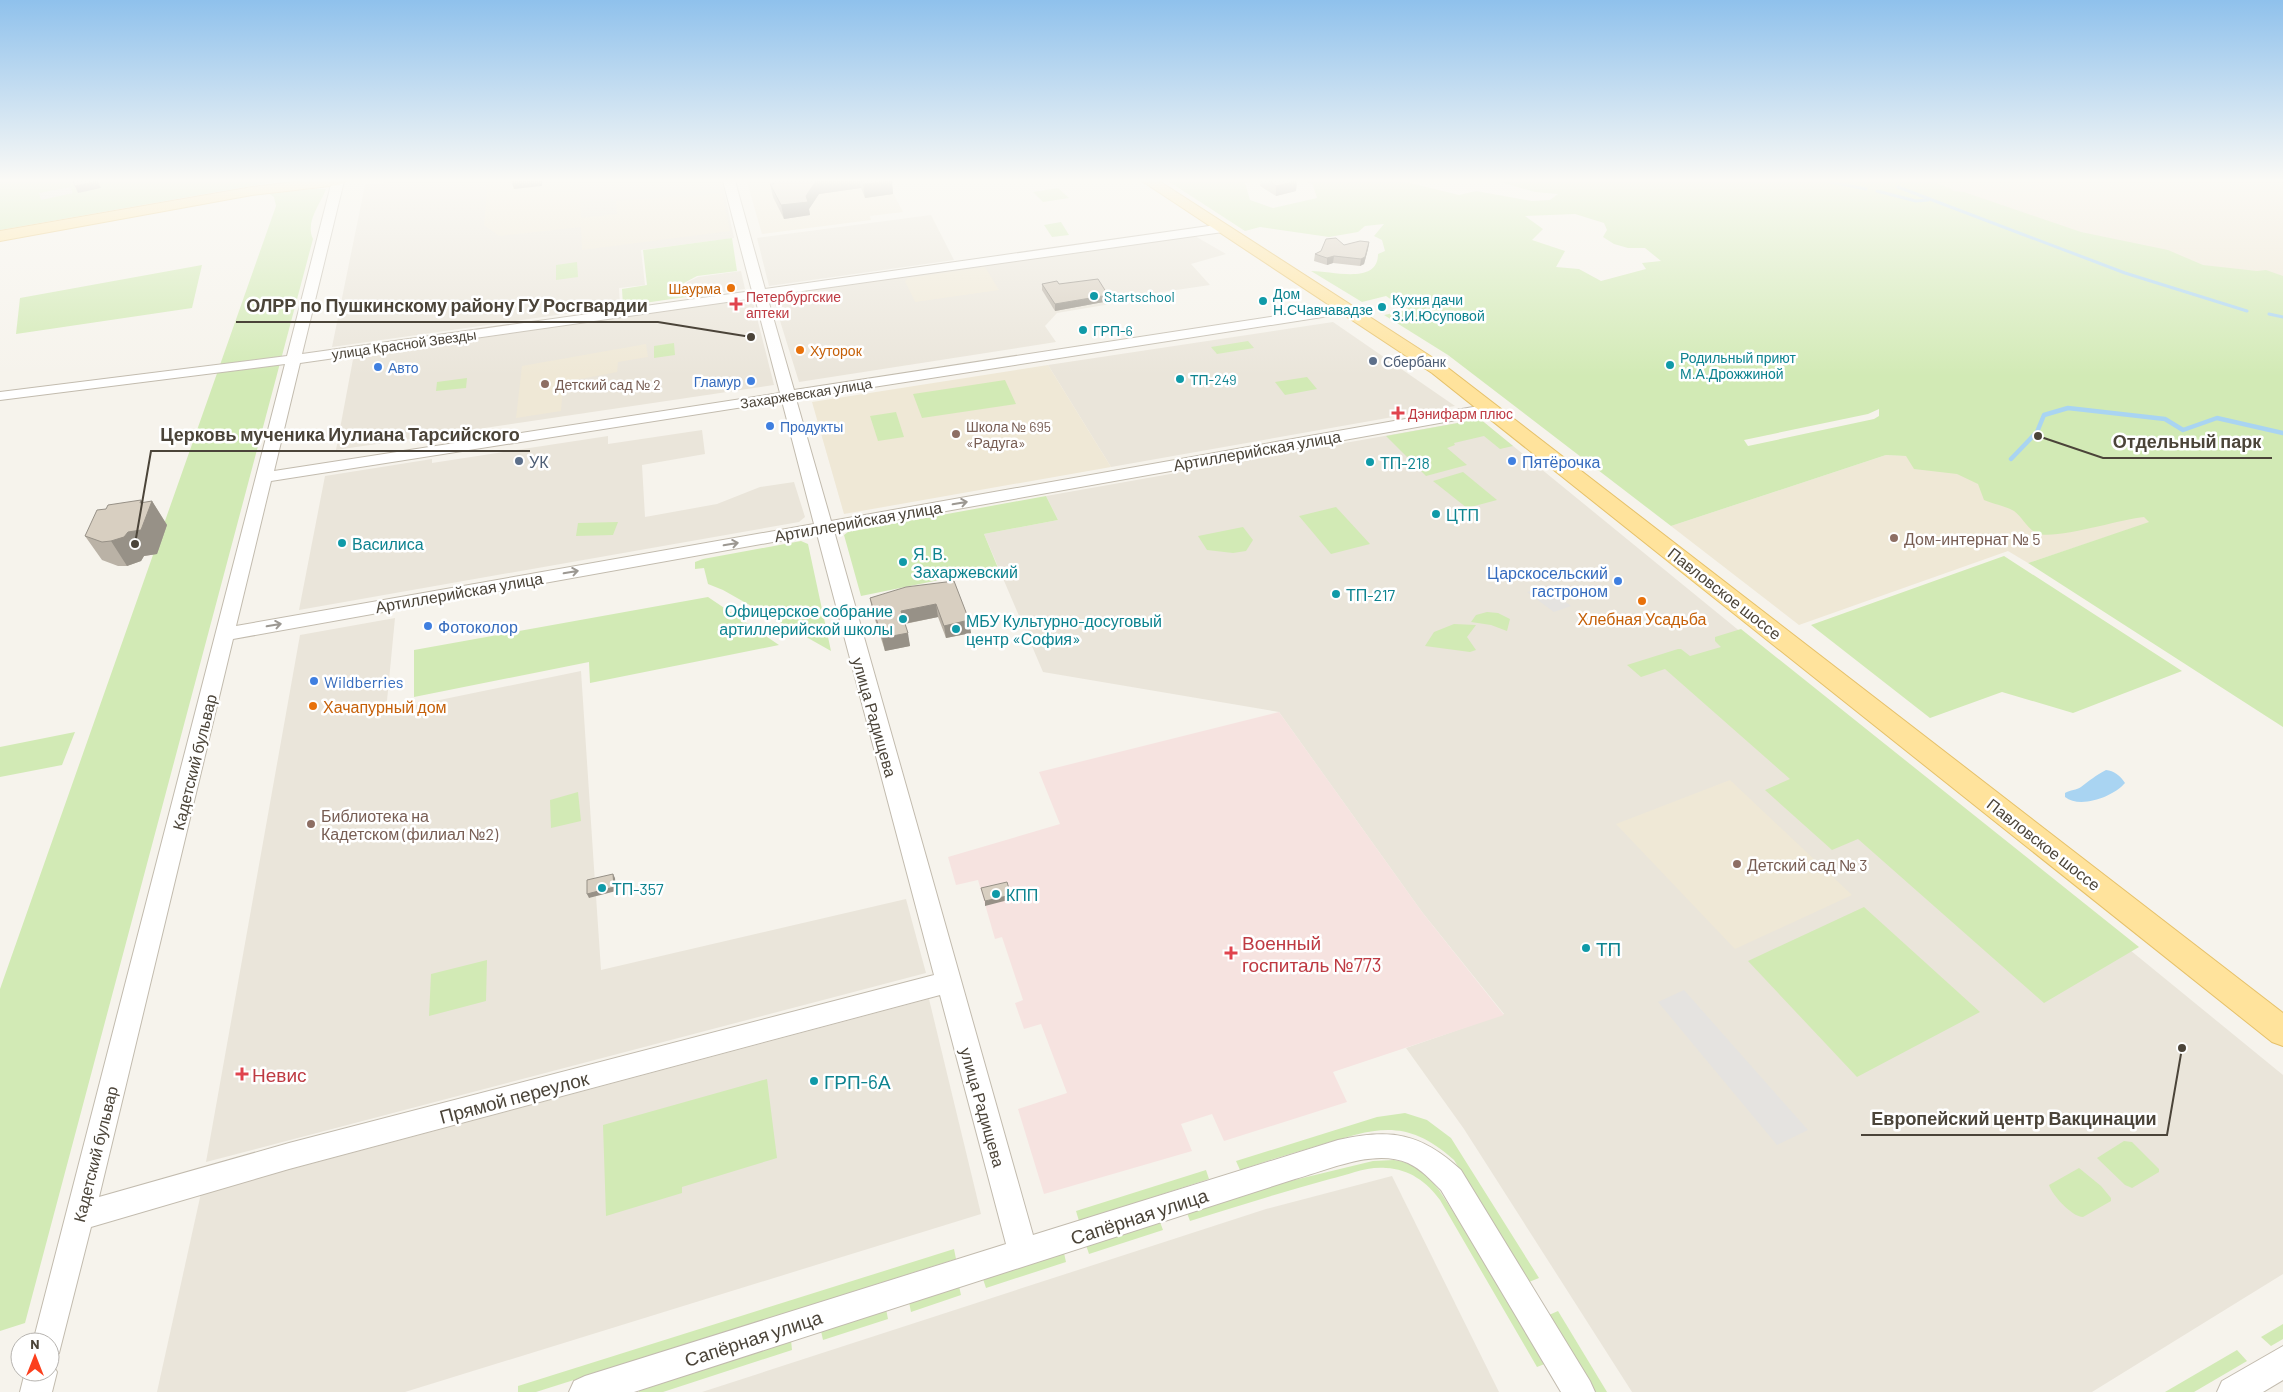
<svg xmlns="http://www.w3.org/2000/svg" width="2283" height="1392" font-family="Barlow,sans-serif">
<rect width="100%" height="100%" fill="#f6f3ec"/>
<!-- residential -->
<g fill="#eae5da">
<polygon points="397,181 722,181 734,238 641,250 645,285 619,288 620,306 332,347 365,185"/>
<polygon points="931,215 954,260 769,286 757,238"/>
<polygon points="1195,236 1226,254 1191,264 1210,285 1142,295 1135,300 1057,313 1045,326 1056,342 799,382 772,295"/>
<polygon points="741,271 745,289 689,297 686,283 698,277"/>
<polygon points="752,298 774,385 336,450 354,354"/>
<polygon points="1333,322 1455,406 1111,467 1048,365"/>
<polygon points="1480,419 2283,1075 2283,1274 2092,1392 1632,1392 1464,1129 1406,1048 1504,1014 1422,912 1279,712 1043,672 984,534 1058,520 1046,496"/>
<polygon points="702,430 705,454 642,465 645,517 717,504 760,487 794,482 805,517 799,522 299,610 325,476 432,459 432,463 608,436 608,444"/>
<polygon points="395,618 386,711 581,671 595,883 590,898 596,896 601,970 906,899 926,973 206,1162 300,635"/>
<polygon points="929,999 981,1214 405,1392 157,1392 201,1193"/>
<polygon points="1392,1176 1499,1392 702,1392 1266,1209"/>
</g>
<!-- education -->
<g fill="#efe8d6">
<polygon points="488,181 579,181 581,218 617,214 616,201 682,196 682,198 722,193 730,231 582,250 581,227 499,236 484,225"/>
<polygon points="756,181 887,181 903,212 870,216 871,220 762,234 747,182"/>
<polygon points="1931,181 2283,181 2283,298 1947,189"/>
<polygon points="985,267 999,290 915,302 905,281 908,278"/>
<polygon points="646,344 648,357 618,362 617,372 575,380 563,387 561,411 516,418 522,366"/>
<polygon points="1048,365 1111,467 844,514 812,402"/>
<polygon points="1886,455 1950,457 2160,519 2028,563 2008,551 1799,625 1671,526"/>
<polygon points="1730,780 1852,895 1735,949 1616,824"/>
</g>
<!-- medical -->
<polygon fill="#f6e3e0" points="1279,712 1422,912 1504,1015 1333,1072 1347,1102 1224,1141 1212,1114 1181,1124 1192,1151 1044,1194 1018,1109 1067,1093 1041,1024 1024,1029 1015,1003 1023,1000 1002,937 995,939 978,880 956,885 948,857 1060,824 1039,772"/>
<!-- green -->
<g fill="#d2eab5" fill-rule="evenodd">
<polygon points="0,181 279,181 0,230"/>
<path d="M1168,181H1254L1245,183L1250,200L1273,208L1317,198L1313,185L1306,181H1402L1459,195L1476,191L1532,201L1550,200L1558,194L1535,192L1497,181H1931L1952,189L1953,191L1964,192L2081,232L2168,250L2203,265L2257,271L2266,270L2283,276V727L2028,563L2149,522L2144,517C2121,519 2053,541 2036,533C2027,528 2022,517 2014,511C2006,506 1993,504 1984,500L1978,484L1957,474L1914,469L1906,456L1886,455L1671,526L1448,355L1384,315L1407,310L1386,296L1362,302L1311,271C1333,271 1378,285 1378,254L1385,251L1382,240L1374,236L1384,224L1365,226L1358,232L1329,237L1260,227L1245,231ZM1575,214L1604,223L1607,230L1603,237L1614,244L1628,248H1645L1661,261L1642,263L1646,269L1601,281L1579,269L1556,267L1565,251L1532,240L1543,229L1525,216ZM1879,409V416L1874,419L1748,446L1744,440L1868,414Z"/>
<polygon points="1058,188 1069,198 1043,202 1033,192"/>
<path d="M312,189H326C320,205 305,222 313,239L25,1323L0,1331V989L276,206L274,197L268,193Z"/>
<polygon points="1061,222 1069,235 1052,237 1044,225"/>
<polygon points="732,238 737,271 697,276 684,283 686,297 623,306 622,289 647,285 643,250"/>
<polygon points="577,262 578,277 556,280 556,265"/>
<polygon points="202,265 192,308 16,334 20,298"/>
<polygon points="1248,341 1254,348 1217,354 1211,347"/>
<polygon points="674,343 675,355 654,358 654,346"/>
<polygon points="1307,377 1317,389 1285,395 1275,382"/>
<polygon points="467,378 466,388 436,391 437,382"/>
<polygon points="1005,380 1016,404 922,418 913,394"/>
<polygon points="896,412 904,437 878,441 870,416"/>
<polygon points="1480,419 1513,446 1500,449 1484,436 1454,443 1455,445 1447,448 1467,465 1426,476 1386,436"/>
<polygon points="1463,472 1497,500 1467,508 1433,481"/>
<polygon points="1046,496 1058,520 984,534 998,568 861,596 844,535 848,532"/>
<polygon points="1336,507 1370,544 1331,554 1299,516"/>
<polygon points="618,522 613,535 576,536 578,523"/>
<polygon points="1243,527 1253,540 1246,551 1233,553 1207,550 1198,536"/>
<polygon points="801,541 808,544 831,651 723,590 708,584 704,568 695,569 695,562 703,559"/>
<polygon points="2004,556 2182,671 2073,713 2002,692 1930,718 1811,625"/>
<polygon points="708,597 779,645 590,683 589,662 414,697 414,650"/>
<polygon points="1487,612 1498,613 1510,619 1507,631 1491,625 1471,622 1476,615"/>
<polygon points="1454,624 1476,625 1467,637 1476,650 1470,652 1425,646 1434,632"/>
<polygon points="1741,629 2139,947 2044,1003 1858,839 1832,850 1765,790 1790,779 1665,669 1641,677 1627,665 1678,649 1681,649 1690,656 1721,647 1715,641 1715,637"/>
<polygon points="75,732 62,765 0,777 0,747"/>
<polygon points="578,792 581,821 551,828 550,800"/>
<polygon points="1864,907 1980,1012 1857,1077 1748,961"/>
<polygon points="487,960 486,1001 429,1016 431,974"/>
<polygon points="767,1079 777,1158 682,1187 682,1193 606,1216 603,1125"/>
<path d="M1405,1113L1427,1120L1451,1138L1539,1278L1529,1282L1454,1160C1406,1117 1376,1128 1320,1145C1293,1153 1266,1161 1240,1170L1236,1161L1377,1117Z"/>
<polygon points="2124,1141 2132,1142 2159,1169 2159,1172 2132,1188 2125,1185 2097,1158"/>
<path d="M1394,1160C1415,1163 1426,1174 1439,1190L1503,1289L1547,1363L1537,1367L1440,1200C1427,1182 1409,1169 1386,1168C1367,1166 1348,1175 1330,1179C1283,1192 1237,1206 1190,1221L1187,1213L1282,1183L1373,1161Z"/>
<path d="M2079,1168L2101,1186L2111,1198V1201L2083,1217C2072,1217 2052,1195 2049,1185Z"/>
<polygon points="1206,1170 1209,1179 1079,1221 1076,1211"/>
<polygon points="1160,1222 1163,1230 1089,1254 1086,1245"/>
<polygon points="954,1249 956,1259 536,1392 518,1392 518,1386"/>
<polygon points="1064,1253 1066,1262 986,1288 983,1279"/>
<polygon points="959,1286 961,1295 911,1312 909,1302"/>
<polygon points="886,1309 888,1319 823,1340 821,1331"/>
<polygon points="1558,1311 1607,1392 1595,1392 1549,1315"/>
<polygon points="2283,1324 2283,1339 2271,1346 2261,1337"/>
<polygon points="791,1340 792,1350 663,1392 639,1392 639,1389"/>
<polygon points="2237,1350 2247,1361 2194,1392 2165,1392"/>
</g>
<!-- parking -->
<g fill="#e5e3e0">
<polygon points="70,187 73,193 41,200 39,193"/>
<polygon points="1545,586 1571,606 1554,612 1527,592"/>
<polygon points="1684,990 1808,1130 1777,1145 1658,1002"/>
</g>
<!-- water -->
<path fill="#a9d4f2" d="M2106,770C2114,771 2120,775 2125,783C2113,797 2080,809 2065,797V793C2070,790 2077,790 2081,787C2089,781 2096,775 2106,770Z"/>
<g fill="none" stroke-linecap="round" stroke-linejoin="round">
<!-- stream-far1 -->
<g stroke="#a9d4f2" stroke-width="3">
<polyline points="1826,181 1866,189"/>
<polyline points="1898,187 2125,273 2247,311"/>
<polyline points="1877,191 1916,201 1928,200"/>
<polyline points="2269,314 2283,317"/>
</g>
<!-- stream -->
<polyline stroke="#a9d4f2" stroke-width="4.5" points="2011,459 2037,432 2044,415 2068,408 2165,419 2183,430 2217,418 2283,433"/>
<defs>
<g id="minor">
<path d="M332,181H344L302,354L752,291L723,181H735L765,289L1223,224L1229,228L1223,232L767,296L794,390L1348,305L1355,309L1348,313L796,399L831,521L1490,404L1495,406L1498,409L1490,414L834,531L1033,1235L1338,1140C1391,1128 1421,1133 1461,1170L1590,1381L1595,1392H1561L1441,1190C1431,1180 1421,1169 1408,1163C1374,1148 1328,1170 1295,1179L634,1392H569L574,1381L585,1376L1006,1244L940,995L289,1169L91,1227L59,1353L50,1357V1342H33L285,364L0,400V392L287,356ZM755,298L780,393L274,471L300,363ZM782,401L814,524L236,626L271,481ZM817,534L934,975L289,1143L99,1197L233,639Z"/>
<polygon points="2283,1346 2283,1380 2263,1392 2217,1392 2222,1381"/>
<polygon points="50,1360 57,1372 52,1392 20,1392 25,1372 50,1372"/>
</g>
<g id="major">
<polygon points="302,181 346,181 339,185 252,195 0,241 0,231 252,187"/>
<polygon points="1142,181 1159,181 1444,365 2283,1013 2283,1046 2272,1042 1432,373"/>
</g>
</defs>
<!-- minor casing -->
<use href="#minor" stroke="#c2bbae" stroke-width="2"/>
<!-- major casing -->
<use href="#major" stroke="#e6c16a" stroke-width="2"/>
<!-- minor -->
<use href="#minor" fill="#fff" fill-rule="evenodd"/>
<!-- major -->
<use href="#major" fill="#ffe39c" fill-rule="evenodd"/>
</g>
<!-- wall -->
<g fill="#bab2a6">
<polygon points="772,181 892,181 893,194 865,198 861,188 819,194 809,209 810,215 784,219 773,197 770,184 773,184"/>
<polygon points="1261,181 1297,181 1296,191 1276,196 1260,186"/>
<polygon points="1369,242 1368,249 1364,264 1360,266 1333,263 1327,265 1314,261 1315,254 1321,251 1344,245"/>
<polygon points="1042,284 1059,284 1108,295 1109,301 1055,311 1042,290"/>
<polygon points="141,500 143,503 152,501 167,525 157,554 144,556 141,561 127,566 118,566 102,560 85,536 106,509"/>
<polygon points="954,581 971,633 946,638 938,617 905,624 910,646 885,651 872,610 870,598"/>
</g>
<!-- shaded-wall -->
<g fill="#979187">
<polygon points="98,181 101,188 78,193 75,186"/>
<polygon points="511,181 542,181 542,186 514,189"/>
<polygon points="816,181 860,181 861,188 819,194 809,209 810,215 784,219 781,205 806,196"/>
<polygon points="892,181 893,194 865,198 863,184"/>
<polygon points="1297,181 1296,191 1276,196 1276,186"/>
<polygon points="1369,242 1368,249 1364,264 1360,266 1361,259"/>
<polygon points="1334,256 1333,263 1327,265 1327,258"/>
<polygon points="1108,295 1109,301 1055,311 1055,304"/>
<polygon points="141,500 148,511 152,501 167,525 157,554 144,556 141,561 127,566 111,541 140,503"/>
<polygon points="936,604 938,617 903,624 901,611"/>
<polygon points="969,620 971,633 946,638 944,626"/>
<polygon points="908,633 910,646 885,651 882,638"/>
<polygon points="613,874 615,878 616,891 589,898 587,894"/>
<polygon points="1011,895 1012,899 985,906 985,901"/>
</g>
<!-- building -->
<g fill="#d8cfc1" stroke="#979187">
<polygon points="73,181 97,181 75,186"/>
<polygon points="772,181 816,181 806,196 808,202 781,205 770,184 774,184"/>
<polygon points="861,181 891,181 863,184"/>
<polygon points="1269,181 1297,181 1276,186"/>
<polygon points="1336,238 1344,245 1360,241 1369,242 1365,257 1361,259 1334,256 1327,258 1315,254 1321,251 1326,239"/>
<polygon points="1098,279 1108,295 1055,304 1042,284 1057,281 1059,284"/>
<polygon points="141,500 140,503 152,501 141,530 128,532 124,537 111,541 102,542 85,536 97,510 106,509 108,505"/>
<polygon points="954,581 969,620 944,626 936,604 901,611 908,633 882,638 870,598 906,587"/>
<polygon points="613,874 614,887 587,894 587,880"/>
<polygon points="1007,882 1011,895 985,901 981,888"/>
</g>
<!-- one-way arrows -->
<defs><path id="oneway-shaft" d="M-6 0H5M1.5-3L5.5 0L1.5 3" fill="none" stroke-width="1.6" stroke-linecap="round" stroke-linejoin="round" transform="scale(1.25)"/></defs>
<g stroke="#9c9892">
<use href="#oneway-shaft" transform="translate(960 503) rotate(-10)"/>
<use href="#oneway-shaft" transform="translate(731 544) rotate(-10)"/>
<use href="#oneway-shaft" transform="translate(571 572) rotate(-10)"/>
<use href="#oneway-shaft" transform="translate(274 625) rotate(-10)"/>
</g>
<!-- sky -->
<linearGradient id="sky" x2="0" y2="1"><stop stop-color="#8fc1ec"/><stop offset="0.48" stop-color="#fbfaf6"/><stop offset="1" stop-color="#fbfaf6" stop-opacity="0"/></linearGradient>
<rect width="2283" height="376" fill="url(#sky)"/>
<!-- markers -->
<g fill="#e8710a" stroke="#fff" stroke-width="2">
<circle cx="731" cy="288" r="5"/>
<circle cx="800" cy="350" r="5"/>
<circle cx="1642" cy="601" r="5"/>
<circle cx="313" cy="706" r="5"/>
</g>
<g fill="#0f9aa8" stroke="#fff" stroke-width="2">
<circle cx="1094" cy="296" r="5"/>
<circle cx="1263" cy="301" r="5"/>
<circle cx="1382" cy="307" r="5"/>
<circle cx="1083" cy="330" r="5"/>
<circle cx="1670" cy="365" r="5"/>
<circle cx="1180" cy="379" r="5"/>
<circle cx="1370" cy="462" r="5"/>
<circle cx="1436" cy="514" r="5"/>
<circle cx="342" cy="543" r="5"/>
<circle cx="903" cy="562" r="5"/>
<circle cx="1336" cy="594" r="5"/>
<circle cx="903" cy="619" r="5"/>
<circle cx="956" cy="629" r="5"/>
<circle cx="602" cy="888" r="5"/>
<circle cx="996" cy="894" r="5"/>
<circle cx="1586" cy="948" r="5"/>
<circle cx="814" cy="1081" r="5"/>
</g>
<g fill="#e0444e" stroke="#fff" stroke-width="2">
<path d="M733.5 296.5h5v5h5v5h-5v5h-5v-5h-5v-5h5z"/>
<path d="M1395.5 405.5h5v5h5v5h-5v5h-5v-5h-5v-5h5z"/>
<path d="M1228.5 945.5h5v5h5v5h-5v5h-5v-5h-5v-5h5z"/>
<path d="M239.5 1066.5h5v5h5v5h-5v5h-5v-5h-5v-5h5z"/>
</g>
<g fill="#5c6f8a" stroke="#fff" stroke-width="2">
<circle cx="1373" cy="361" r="5"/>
<circle cx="519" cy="461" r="5"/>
</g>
<g fill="#3f7fe0" stroke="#fff" stroke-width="2">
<circle cx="378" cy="367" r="5"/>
<circle cx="751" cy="381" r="5"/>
<circle cx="770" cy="426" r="5"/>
<circle cx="1512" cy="461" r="5"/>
<circle cx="1618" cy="581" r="5"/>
<circle cx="428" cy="626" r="5"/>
<circle cx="314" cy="681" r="5"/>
</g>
<g fill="#8d6e63" stroke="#fff" stroke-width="2">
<circle cx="545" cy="384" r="5"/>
<circle cx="956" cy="434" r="5"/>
<circle cx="1894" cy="538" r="5"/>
<circle cx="311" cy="824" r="5"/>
<circle cx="1737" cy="864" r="5"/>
</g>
<g text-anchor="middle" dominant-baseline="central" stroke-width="5" stroke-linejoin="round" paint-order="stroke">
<!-- far-food labels -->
<g font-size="14" fill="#c56008" stroke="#fff" text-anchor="end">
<text x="721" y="288">Шаурма</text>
<text x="810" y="350" text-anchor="start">Хуторок</text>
</g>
<!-- far-culture labels -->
<g font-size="14" fill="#0d838f" stroke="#fff" text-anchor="start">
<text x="1273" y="293">Дом<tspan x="1273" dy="16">Н.СЧавчавадзе</tspan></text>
<text x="1104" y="296">Startschool</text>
<text x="1392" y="299">Кухня дачи<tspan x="1392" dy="16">З.И.Юсуповой</tspan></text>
<text x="1093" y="330">ГРП-6</text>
<text x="1680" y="357">Родильный приют<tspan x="1680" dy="16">М.А.Дрожжиной</tspan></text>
<text x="1190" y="379">ТП-249</text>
</g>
<!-- far-health labels -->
<g font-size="14" fill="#be3a42" stroke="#fff" text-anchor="start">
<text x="746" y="296">Петербургские<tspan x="746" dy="16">аптеки</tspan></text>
<text x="1408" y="413">Дэнифарм плюс</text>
</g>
<!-- far-street labels -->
<g font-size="14" fill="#4b4439" stroke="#fff">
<text transform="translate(404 344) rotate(-8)">улица Красной Звезды</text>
<text transform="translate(806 393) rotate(-9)">Захаржевская улица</text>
</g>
<!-- far-service labels -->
<g font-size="14" fill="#4e5e75" stroke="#fff" text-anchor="start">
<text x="1383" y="361">Сбербанк</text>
</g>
<!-- far-shop labels -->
<g font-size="14" fill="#366cbe" stroke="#fff" text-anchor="start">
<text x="388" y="367">Авто</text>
<text x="741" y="381" text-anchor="end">Гламур</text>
<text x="780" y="426">Продукты</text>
</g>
<!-- far-education labels -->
<g font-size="14" fill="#785e54" stroke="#fff" text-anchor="start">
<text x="555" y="384">Детский сад № 2</text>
<text x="966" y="426">Школа № 695<tspan x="966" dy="16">«Радуга»</tspan></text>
</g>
<!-- street labels -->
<g font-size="16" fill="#4b4439" stroke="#fff">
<text transform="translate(1257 450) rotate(-10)">Артиллерийская улица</text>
<text transform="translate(858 521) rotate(-10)">Артиллерийская улица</text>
<text transform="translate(459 592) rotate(-10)">Артиллерийская улица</text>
<text transform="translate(1725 593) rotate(38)">Павловское шоссе</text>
<text transform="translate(875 717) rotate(74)">улица Радищева</text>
<text transform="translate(194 762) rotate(-76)">Кадетский бульвар</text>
<text transform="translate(2044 844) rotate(38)">Павловское шоссе</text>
<text transform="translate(983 1107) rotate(74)">улица Радищева</text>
<text transform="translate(95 1154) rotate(-76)">Кадетский бульвар</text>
</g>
<!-- service labels -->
<g font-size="16" fill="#4e5e75" stroke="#fff" text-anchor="start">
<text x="529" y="461">УК</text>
</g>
<!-- shop labels -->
<g font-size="16" fill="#366cbe" stroke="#fff" text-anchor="start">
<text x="1522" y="461">Пятёрочка</text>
<text x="1608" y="572" text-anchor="end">Царскосельский<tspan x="1608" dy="18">гастроном</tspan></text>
<text x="438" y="626">Фотоколор</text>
<text x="324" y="681">Wildberries</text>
</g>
<!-- culture labels -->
<g font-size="16" fill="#0d838f" stroke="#fff" text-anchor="start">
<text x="1380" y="462">ТП-218</text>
<text x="1446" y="514">ЦТП</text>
<text x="352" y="543">Василиса</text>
<text x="913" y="553">Я. В.<tspan x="913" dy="18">Захаржевский</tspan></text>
<text x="1346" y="594">ТП-217</text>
<text x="893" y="610" text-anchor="end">Офицерское собрание<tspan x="893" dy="18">артиллерийской школы</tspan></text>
<text x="966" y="620">МБУ Культурно-досуговый<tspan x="966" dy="18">центр «София»</tspan></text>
<text x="612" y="888">ТП-357</text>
<text x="1006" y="894">КПП</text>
</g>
<!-- education labels -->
<g font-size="16" fill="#785e54" stroke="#fff" text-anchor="start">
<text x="1904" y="538">Дом-интернат № 5</text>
<text x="321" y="815">Библиотека на<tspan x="321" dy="18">Кадетском (филиал №2)</tspan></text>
<text x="1747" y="864">Детский сад № 3</text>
</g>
<!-- food labels -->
<g font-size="16" fill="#c56008" stroke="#fff">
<text x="1642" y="618">Хлебная Усадьба</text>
<text x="323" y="706" text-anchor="start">Хачапурный дом</text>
</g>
<!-- near-health labels -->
<g font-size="19" fill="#be3a42" stroke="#fff" text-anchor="start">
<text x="1242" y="942">Военный<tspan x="1242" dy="22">госпиталь №773</tspan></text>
<text x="252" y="1074">Невис</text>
</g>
<!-- near-culture labels -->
<g font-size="19" fill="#0d838f" stroke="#fff" text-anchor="start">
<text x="1596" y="948">ТП</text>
<text x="824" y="1081">ГРП-6А</text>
</g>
<!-- near-street labels -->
<g font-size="19" fill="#4b4439" stroke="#fff">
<text transform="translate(514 1097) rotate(-15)">Прямой переулок</text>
<text transform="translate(1139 1216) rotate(-18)">Сапёрная улица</text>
<text transform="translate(753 1338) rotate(-18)">Сапёрная улица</text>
</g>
</g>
<!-- callouts -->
<path fill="none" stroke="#4b4439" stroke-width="2" d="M751 337L658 322H236M135 544L151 451H530M2038 436L2103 458H2272M2182 1048L2167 1135H1861"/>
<g fill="#4b4439" stroke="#fff" stroke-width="2">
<circle cx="751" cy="337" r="5"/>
<circle cx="135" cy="544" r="5"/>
<circle cx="2038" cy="436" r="5"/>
<circle cx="2182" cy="1048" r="5"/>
</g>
<g font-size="18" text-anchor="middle" font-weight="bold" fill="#4b4439" stroke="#fff" stroke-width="5" stroke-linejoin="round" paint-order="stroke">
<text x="447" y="312">ОЛРР по Пушкинскому району ГУ Росгвардии</text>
<text x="340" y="441">Церковь мученика Иулиана Тарсийского</text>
<text x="2187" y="448">Отдельный парк</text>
<text x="2014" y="1125">Европейский центр Вакцинации</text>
</g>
<!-- north arrow -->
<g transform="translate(35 1357)"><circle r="24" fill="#ffffff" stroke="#b7b4b0"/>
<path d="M0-4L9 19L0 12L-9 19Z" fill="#fc3f1d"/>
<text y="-8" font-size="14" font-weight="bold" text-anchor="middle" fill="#4b4439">N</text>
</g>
</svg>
